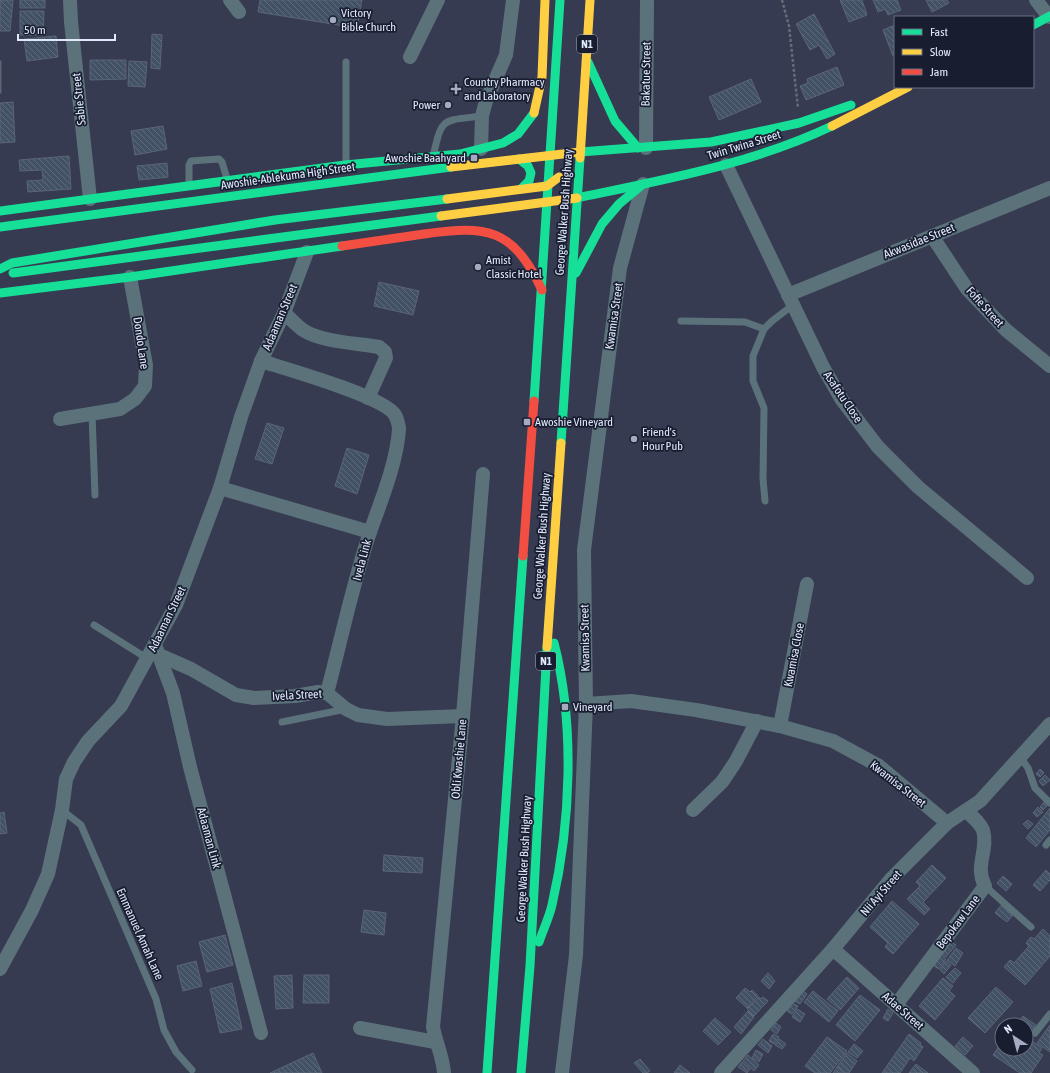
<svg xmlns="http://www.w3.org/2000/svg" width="1050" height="1073" font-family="'Asap Condensed',sans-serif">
<defs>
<pattern id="building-back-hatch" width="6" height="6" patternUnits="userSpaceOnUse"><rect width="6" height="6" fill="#435166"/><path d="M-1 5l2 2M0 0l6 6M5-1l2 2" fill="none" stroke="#5e6a7d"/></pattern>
</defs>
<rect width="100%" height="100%" fill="#363b51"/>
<!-- building -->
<g fill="url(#building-back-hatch)" stroke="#5b6576">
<polygon points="0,0 13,0 10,31 0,31"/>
<rect x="20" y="0" width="25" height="8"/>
<polygon points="260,0 362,0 357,28 258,12"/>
<polygon points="840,0 862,0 867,15 849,22"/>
<polygon points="873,0 897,0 901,10 888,15 885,9 878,12"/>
<polygon points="926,0 947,0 949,3 932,12"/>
<polygon points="20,11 44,11 43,35 20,35"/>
<polygon points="814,14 835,54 827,59 819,45 810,50 796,24"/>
<polygon points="895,25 895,55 893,56 883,30"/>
<polygon points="152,34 162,35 160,69 151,68"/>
<polygon points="56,36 58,57 27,61 24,39"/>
<polygon points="90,60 126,60 126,79 90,80"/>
<rect x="0" y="61" width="1" height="32"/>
<polygon points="129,61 147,62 145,87 128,86"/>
<polygon points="837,67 844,85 806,100 800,86 808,83 807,79"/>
<polygon points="751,79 761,102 719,120 709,97"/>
<polygon points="13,102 15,142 0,143 0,103"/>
<polygon points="163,126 167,149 135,155 131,131"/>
<polygon points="69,156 71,189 28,192 27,181 43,180 42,170 20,171 19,160"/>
<polygon points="167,163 168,177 139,180 137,166"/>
<polygon points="379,282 419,291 413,315 374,306"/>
<polygon points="267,423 284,428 272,464 255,459"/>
<polygon points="347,448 369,455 357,494 335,486"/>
<polygon points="1040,769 1044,773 1040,777 1036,774"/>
<polygon points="1045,775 1050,780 1043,786 1039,781"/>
<polygon points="1044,802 1048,805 1043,810 1040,807"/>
<polygon points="1038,807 1043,812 1037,817 1033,813"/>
<polygon points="1050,808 1050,830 1036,847 1026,838"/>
<polygon points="4,812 7,833 0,834 0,813"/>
<polygon points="1028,820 1033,824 1028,829 1023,824"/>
<polygon points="384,855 423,858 422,873 383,871"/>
<polygon points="932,865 946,878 923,902 930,909 924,915 907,899 920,886 916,882"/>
<polygon points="1046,870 1050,874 1050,880 1040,891 1033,885"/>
<polygon points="1003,876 1012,884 1006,891 997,883"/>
<polygon points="892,901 919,924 893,954 885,947 888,943 870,927"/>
<polygon points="1002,904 1014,914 1007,922 995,913"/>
<polygon points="364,910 386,913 384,935 361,932"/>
<polygon points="1043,929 1050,936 1050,956 1025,985 1004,967 1010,960 1014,963 1029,946 1026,943 1031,937 1034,939"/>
<polygon points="225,935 233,965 207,972 199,942"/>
<polygon points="949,940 956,945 946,957 939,952"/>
<polygon points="956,948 963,953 955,966 947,960"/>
<polygon points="940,954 946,959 939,969 934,966"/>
<polygon points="196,961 202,986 183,991 177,966"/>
<polygon points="946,961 951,965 944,974 940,970"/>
<polygon points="955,968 961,973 953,983 946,977"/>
<polygon points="768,973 775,981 769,989 761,981"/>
<polygon points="292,975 293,1008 276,1009 274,976"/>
<polygon points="304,975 329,975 329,1003 303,1003"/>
<polygon points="847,977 859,988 840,1010 827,999"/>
<polygon points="943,978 953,986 949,991 955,996 935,1020 919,1006"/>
<polygon points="232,983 242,1029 220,1033 210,989"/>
<polygon points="996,987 1013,1002 985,1033 968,1018"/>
<polygon points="745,988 750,992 752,990 758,996 747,1008 736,998"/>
<polygon points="802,990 807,994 800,1004 794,1001"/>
<polygon points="813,991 838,1011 829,1022 804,1002"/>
<polygon points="860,995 880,1010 855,1041 836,1025"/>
<polygon points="759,997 761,999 763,997 768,1001 754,1016 747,1009"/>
<polygon points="792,1003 798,1006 792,1014 787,1011"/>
<polygon points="797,1009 805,1014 800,1022 792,1017"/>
<polygon points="888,1009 893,1013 888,1021 883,1018"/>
<polygon points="748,1011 754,1017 741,1034 734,1027"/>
<polygon points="1023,1016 1036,1025 1027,1038 1026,1025 1017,1025"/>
<polygon points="715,1018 731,1032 718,1045 703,1031"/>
<polygon points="776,1023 781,1027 777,1034 771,1030"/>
<polygon points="1050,1025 1050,1052 1037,1043"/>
<polygon points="773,1034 779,1037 774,1044 769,1041"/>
<polygon points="909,1034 921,1043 920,1044 923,1047 914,1061 910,1058 900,1073 882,1073"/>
<polygon points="827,1037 847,1051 830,1073 815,1073 805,1066"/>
<polygon points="963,1037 973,1046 965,1055 955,1046"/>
<polygon points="763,1039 772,1046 768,1053 758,1045"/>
<polygon points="779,1039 786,1044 782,1049 775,1045"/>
<polygon points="1029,1039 1042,1048 1039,1053 1043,1055 1031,1073 1020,1073 993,1055 1002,1042 1002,1049 1026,1049 1026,1043"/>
<polygon points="854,1044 863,1051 857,1058 848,1052"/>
<polygon points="756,1050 763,1054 759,1062 752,1058"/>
<polygon points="313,1053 322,1073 270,1073"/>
<polygon points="847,1053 857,1061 849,1073 845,1073 837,1067"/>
<polygon points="748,1055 759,1065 754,1071 743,1061"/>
<polygon points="640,1059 650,1071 647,1073 643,1073 634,1063"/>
<polygon points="742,1062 750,1069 747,1073 738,1067"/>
<polygon points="916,1064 928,1073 909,1073"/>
<polygon points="680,1065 690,1073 674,1073"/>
<polygon points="837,1067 845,1073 833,1073"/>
</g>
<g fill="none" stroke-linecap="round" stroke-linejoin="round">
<!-- path -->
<polyline stroke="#5f6e77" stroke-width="2.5" stroke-dasharray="3 2" stroke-linecap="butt" points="782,0 789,26 798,108"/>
<!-- lane -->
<g stroke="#5c727a" stroke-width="7">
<polyline points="346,62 346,164"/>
<path d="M433,157C442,116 442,121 482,116"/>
<polyline points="189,184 189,165 191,161 219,159 222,162 227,179"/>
<polyline points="681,321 745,322 764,329"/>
<polyline points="92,414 95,495"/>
<polyline points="765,501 763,479 764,408 753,381 753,356 764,329 772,321 793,305"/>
<polyline points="94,625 148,659"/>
<polyline points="282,722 346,709"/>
<polyline points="1021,758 1028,768 1035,788 1050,803"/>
<polyline points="62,810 81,825 156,999 164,1030 176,1052 192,1070"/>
<polyline points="1046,845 1050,840"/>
<polyline points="985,886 1031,927"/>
<polyline points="1035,1033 1050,1014"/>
</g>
<!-- street -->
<g stroke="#5c727a" stroke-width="14">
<polyline points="70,0 71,22 90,199"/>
<polyline points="230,0 239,12"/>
<polyline points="1036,0 1049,17"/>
<polyline points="410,57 438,0"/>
<polyline points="646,148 647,0"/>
<polyline points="481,149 482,116 486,101 506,55 513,0"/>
<polyline points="726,165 823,367 842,400 878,447 918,487 1027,578"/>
<polyline points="932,236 967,289 1006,330 1050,366"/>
<polyline points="788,295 1050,188"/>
<path d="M284,313C290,318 296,325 303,330C321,342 357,343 379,347L385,352L386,358L368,398"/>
<path d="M261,361C286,369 383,396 395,415C397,418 399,426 399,429C397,462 381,501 370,532C353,583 341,640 327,693"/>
<polyline points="60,419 120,409 135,399 145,386 146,365 130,277"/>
<polyline points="220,488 370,532"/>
<polyline points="155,645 173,693 190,767 261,1033"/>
<polyline points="159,655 191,669 236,695 254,698 295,696 318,692 327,693 346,709 358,715 387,719 463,716"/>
<polyline points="586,704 631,701 696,710 780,726 833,741 879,766 947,823"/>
<polyline points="780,726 807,584"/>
<polyline points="693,810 722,782 736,761 757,721"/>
<polyline points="833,949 973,1073"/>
<polyline points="0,969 32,910 48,874 62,810 66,779 74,762 88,741 121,706 176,605 220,488 241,417 261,361 284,313 307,252"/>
<path d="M896,1005L985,886C974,866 989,850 983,830C980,823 972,816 966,811"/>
<polyline points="360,1028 435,1042"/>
<path d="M444,1073C443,1057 436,1043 433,1027L463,716L483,474"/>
<polyline points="562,1073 576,955 586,704 584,550 620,268 643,184"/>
<polyline points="721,1073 833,949 891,879 947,823 980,801 1050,724"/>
</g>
<!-- fast -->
<g stroke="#16e098" stroke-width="9">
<polyline points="1033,25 1050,16"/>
<polyline points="588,62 615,121 638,148"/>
<polyline points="580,152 711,142 799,123 851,105"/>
<polyline points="519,159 528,166 531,173 529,181 521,189"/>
<path d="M577,198C663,180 752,164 832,126"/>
<polyline points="0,211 345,165 460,154 503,143 518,134 534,113"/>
<polyline points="0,227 451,167"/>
<polyline points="0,269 12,263 275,220 447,199"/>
<polyline points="13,273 441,216"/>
<polyline points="576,273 602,224 619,204 643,184"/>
<polyline points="0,293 130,277 342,246"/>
<polyline points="534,401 560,0"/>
<polyline points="561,443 580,158"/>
<path d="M539,942C543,930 549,918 552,905C571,823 575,724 554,643"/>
<polyline points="487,1073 523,556"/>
<polyline points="521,1073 530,966 547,647"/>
</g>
<!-- slow -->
<g stroke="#ffcf43" stroke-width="9">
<polyline points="534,113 542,77 545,0"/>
<polyline points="832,126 908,87"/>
<polyline points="580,158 590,0"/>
<polyline points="451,167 580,152"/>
<polyline points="447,199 547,186 559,177"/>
<polyline points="441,216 577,198"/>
<polyline points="547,647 561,443"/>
</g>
<!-- jam -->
<g stroke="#f24e42" stroke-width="9">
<path d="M342,246C369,242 397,238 424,234C487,225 513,228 542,290"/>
<polyline points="523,556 534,401"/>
</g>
</g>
<!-- markers -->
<g fill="#a5acc1" stroke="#181e30" stroke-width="1.5">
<circle cx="333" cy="20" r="4"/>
<path d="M454 83h4v4h4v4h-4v4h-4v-4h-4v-4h4z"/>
<circle cx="448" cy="105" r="4"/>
<rect x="470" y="154" width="8" height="8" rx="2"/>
<circle cx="478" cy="267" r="4"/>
<rect x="523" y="418" width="8" height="8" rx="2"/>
<circle cx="634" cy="439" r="4"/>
<rect x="561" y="703" width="8" height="8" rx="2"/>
</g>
<g text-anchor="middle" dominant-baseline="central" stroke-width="3.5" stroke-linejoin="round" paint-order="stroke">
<!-- shield labels -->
<g fill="#181e30" stroke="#a5acc0" stroke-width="1">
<rect x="577" y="35" width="20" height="18" rx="3"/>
<rect x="536" y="652" width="20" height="18" rx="3"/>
</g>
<g font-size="11" font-weight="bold" fill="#e1e9fd">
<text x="587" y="44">N1</text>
<text x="546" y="661">N1</text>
</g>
<!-- poi labels -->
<g font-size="12" fill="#e1e9fd" stroke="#181e30" text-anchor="start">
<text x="341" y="13">Victory<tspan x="341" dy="14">Bible Church</tspan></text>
<text x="464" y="82">Country Pharmacy<tspan x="464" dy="14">and Laboratory</tspan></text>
<text x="440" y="105" text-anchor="end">Power</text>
<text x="466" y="158" text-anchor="end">Awoshie Baahyard</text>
<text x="486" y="260">Amist<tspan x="486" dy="14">Classic Hotel</tspan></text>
<text x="535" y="422">Awoshie Vineyard</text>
<text x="642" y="432">Friend's<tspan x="642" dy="14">Hour Pub</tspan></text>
<text x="573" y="707">Vineyard</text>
</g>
<!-- street labels -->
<g font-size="12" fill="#e1e9fd" stroke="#181e30">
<text transform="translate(646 74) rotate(-89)">Bakatue Street</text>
<text transform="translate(79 99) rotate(-96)">Sabie Street</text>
<text transform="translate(744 145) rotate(-17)">Twin Twina Street</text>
<text transform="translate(288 176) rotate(-8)">Awoshie-Ablekuma High Street</text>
<text transform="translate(564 212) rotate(-86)">George Walker Bush Highway</text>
<text transform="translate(919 241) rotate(-22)">Akwasidae Street</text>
<text transform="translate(985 307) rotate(48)">Fofie Street</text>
<text transform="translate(614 316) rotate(-82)">Kwamisa Street</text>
<text transform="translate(280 317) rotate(-67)">Adaaman Street</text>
<text transform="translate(141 343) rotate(82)">Dondo Lane</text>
<text transform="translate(843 397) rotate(56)">Asafotu Close</text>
<text transform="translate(542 536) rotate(-86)">George Walker Bush Highway</text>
<text transform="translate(362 560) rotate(-75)">Ivela Link</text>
<text transform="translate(167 619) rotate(-64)">Adaaman Street</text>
<text transform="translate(585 638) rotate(-91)">Kwamisa Street</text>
<text transform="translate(794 655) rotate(-79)">Kwamisa Close</text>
<text transform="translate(297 695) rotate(-3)">Ivela Street</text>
<text transform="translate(459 759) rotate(-85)">Obli Kwashie Lane</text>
<text transform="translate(898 784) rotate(38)">Kwamisa Street</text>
<text transform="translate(209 838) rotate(75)">Adaaman Link</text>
<text transform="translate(524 859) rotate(-87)">George Walker Bush Highway</text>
<text transform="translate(881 893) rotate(-49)">Nii Ayi Street</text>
<text transform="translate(958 922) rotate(-53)">Bepokaw Lane</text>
<text transform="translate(140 934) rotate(66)">Emmanuel Amah Lane</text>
<text transform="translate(903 1011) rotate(41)">Adae Street</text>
</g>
</g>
<!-- legend -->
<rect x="894" y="16" width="140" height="72" fill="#181e30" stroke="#686f82"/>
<rect x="902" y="29" width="20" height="6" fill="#16e098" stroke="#686f82"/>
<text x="930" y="36" font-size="12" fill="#e1e9fd">Fast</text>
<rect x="902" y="49" width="20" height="6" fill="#ffcf43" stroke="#686f82"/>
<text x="930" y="56" font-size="12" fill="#e1e9fd">Slow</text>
<rect x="902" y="69" width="20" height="6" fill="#f24e42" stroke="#686f82"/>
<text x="930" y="76" font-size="12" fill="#e1e9fd">Jam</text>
<!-- north arrow -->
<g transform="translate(1014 1037) rotate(324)"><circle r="19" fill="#181e30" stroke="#686f82"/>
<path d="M0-3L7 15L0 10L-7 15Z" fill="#a5acc1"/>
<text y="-6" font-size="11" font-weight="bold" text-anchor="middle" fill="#e1e9fd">N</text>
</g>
<!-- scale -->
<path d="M18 34v6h97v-6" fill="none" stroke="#e1e9fd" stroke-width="2"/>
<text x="24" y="34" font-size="12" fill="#e1e9fd" stroke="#181e30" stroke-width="3" paint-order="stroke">50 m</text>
</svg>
